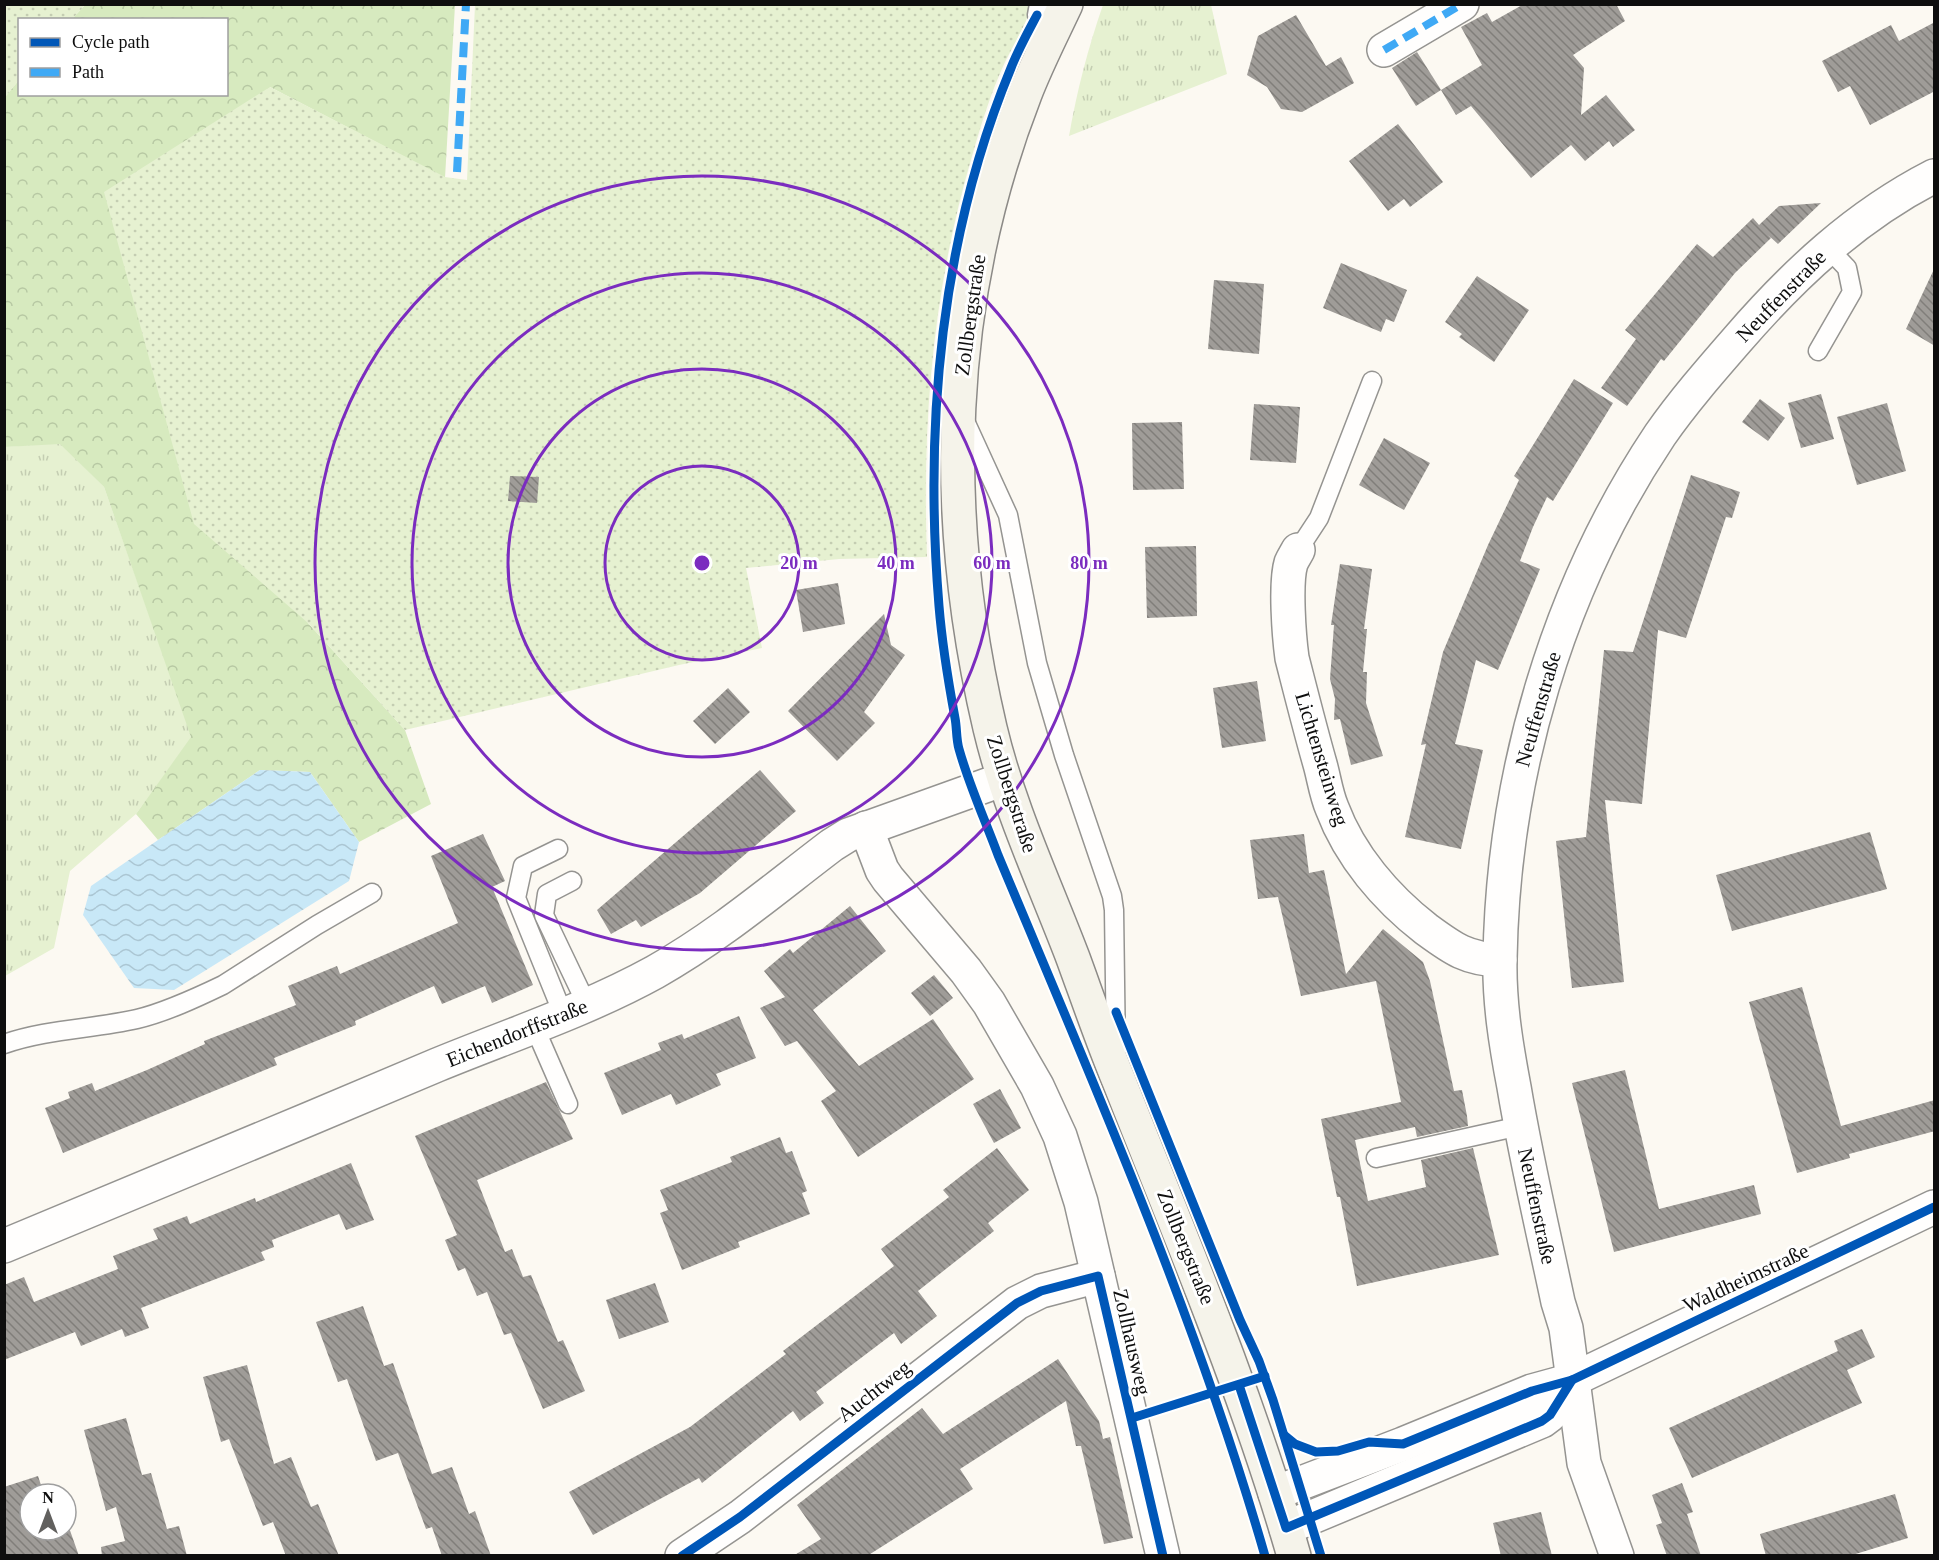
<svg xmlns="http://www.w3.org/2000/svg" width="1939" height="1560" font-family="'Times New Roman',serif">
<defs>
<pattern id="grass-tufts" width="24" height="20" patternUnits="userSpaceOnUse" patternTransform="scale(1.5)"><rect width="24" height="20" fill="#e6f1d1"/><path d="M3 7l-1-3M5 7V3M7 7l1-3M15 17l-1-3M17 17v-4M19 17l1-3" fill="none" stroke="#c4cdb2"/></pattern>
<pattern id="forest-crowns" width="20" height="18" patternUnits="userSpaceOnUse" patternTransform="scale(1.5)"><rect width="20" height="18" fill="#d7eabf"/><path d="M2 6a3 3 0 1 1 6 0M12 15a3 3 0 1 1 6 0" fill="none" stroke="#b7c8a3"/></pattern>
<pattern id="garden-dots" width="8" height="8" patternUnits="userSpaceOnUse" patternTransform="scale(1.5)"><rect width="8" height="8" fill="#e6f1d1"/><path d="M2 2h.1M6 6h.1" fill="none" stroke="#c4cdb2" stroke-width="1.8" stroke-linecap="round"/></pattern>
<pattern id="water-waves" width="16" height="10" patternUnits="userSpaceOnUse" patternTransform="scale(1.5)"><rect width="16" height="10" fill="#c8e8f7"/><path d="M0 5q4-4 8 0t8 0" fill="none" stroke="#abc6d3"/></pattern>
<pattern id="building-back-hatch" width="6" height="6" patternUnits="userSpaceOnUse" patternTransform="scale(1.5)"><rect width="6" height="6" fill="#9f9c98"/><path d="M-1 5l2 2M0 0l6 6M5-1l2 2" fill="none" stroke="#807e7a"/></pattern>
</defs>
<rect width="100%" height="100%" fill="#fcf9f2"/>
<!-- grass -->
<g fill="url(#grass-tufts)">
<path d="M1103,5H1211L1227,74L1069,136C1077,90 1088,48 1103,5Z"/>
<polygon points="60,443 104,487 192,737 136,814 70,871 54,948 5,976 5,447"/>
</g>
<!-- forest -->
<polygon fill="url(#forest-crowns)" points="85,5 455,5 445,178 270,87 308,623 405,730 431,804 359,842 310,772 260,770 158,840 136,814 191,737 104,487 60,444 5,447 5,97 19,80 20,94 226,94 226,20 72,19"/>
<!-- garden -->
<g fill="url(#garden-dots)">
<polygon points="5,4 85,5 72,19 20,20 19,80 5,97"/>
<path d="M475,5H1031C1027,25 1014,43 1005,62C991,92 981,125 972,156C933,289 922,419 927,557L839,559L746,568L762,648L679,665L405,730L308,623L194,524L104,192L270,87L445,177L467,180Z"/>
</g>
<!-- water -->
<polygon fill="url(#water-waves)" points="260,770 310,772 359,842 349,881 174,990 134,988 83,915 91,886"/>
<!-- building -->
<g fill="url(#building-back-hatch)">
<polygon points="1524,4 1616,4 1625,21 1573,55 1584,68 1581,115 1606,95 1635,130 1613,147 1609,141 1585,161 1571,145 1531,178 1471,106 1456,115 1441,90 1482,65 1461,27 1487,13 1492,22"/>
<polygon points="1296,15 1326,66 1341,57 1354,83 1302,112 1281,109 1267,87 1247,75 1258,36"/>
<polygon points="1935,22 1935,91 1870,125 1850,86 1838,92 1822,61 1891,25 1899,41"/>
<polygon points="1417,52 1441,90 1416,106 1392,68"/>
<polygon points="1398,124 1443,182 1410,207 1404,199 1388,211 1349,161"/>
<polygon points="1821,203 1778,244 1768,235 1771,238 1735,273 1664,361 1661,359 1627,406 1601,388 1636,339 1625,330 1697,244 1713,257 1753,218 1759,225 1779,206"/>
<polygon points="1341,263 1407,290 1394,322 1386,319 1381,332 1323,308"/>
<polygon points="1935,267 1935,346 1906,329"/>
<polygon points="1477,276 1529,310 1494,362 1459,337 1462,334 1445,322"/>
<polygon points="1214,280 1264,284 1259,354 1208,349"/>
<polygon points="1574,379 1613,403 1553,501 1547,497 1533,527 1520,561 1540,569 1498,670 1476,660 1455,744 1483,750 1461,849 1405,837 1426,744 1421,745 1443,652 1488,545 1519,480 1514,476"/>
<polygon points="1821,394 1834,439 1801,448 1788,403"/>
<polygon points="1760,399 1785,418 1768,441 1742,422"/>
<polygon points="1887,403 1906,471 1857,485 1837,417"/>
<polygon points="1254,404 1300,407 1296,463 1250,460"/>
<polygon points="1182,422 1184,489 1133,490 1132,423"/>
<polygon points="1384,438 1430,463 1404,510 1359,485"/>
<polygon points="1691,475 1740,492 1732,518 1726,517 1686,638 1658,630 1642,804 1605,800 1624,982 1572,988 1556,841 1586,837 1604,650 1633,652"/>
<polygon points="510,476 539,477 537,503 508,501"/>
<polygon points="1196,546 1197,616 1147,618 1145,547"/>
<polygon points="1340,564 1372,569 1364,629 1367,629 1363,672 1367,672 1366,703 1383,756 1351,765 1340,719 1334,720 1335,699 1330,679 1334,625 1331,625"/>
<polygon points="838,583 845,624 803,632 796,590"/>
<polygon points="884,614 891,645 905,655 864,712 875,723 837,761 788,711"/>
<polygon points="1257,681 1266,741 1222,748 1213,688"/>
<polygon points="728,688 750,712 715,744 693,721"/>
<polygon points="760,770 796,811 700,893 641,927 636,920 611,934 597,910"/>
<polygon points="1870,832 1887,889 1732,931 1716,875"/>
<polygon points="483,834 505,881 492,887 533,985 492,1003 485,986 442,1004 434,986 355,1021 356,1025 274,1058 277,1065 63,1153 45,1108 70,1098 68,1092 92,1083 95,1091 147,1070 205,1044 204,1041 296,1005 288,986 337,966 340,974 458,923 431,856"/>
<polygon points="1304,834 1309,873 1324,870 1346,974 1383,929 1423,962 1430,981 1454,1091 1462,1090 1467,1116 1468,1126 1417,1137 1415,1127 1355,1140 1368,1201 1426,1187 1421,1160 1473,1148 1499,1255 1357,1286 1340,1197 1337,1197 1321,1119 1401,1102 1376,981 1301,996 1278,897 1258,899 1250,840"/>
<polygon points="850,906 886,951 813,1010 859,1066 933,1019 974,1079 858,1157 821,1101 836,1091 797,1041 785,1046 760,1008 785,997 764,971 790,949 793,953"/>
<polygon points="934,975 953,998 930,1016 911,993"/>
<polygon points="1802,987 1841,1126 1935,1100 1935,1131 1849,1154 1850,1158 1797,1173 1749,1002"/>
<polygon points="739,1016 756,1058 716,1074 721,1085 676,1105 671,1094 622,1115 604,1073 661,1050 658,1043 682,1034 684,1039"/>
<polygon points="1625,1070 1659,1209 1754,1185 1761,1214 1614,1252 1572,1083"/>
<polygon points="546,1082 573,1139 477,1180 505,1252 512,1249 523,1277 531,1275 558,1342 563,1340 585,1391 543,1409 511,1333 504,1335 487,1292 477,1296 465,1268 458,1271 445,1240 457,1235 415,1136"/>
<polygon points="1000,1089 1021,1128 994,1143 973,1104"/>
<polygon points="780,1137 786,1153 792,1151 807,1191 802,1193 810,1214 738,1242 740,1247 682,1270 660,1213 668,1210 660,1190 732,1162 730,1157"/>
<polygon points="997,1148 1029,1190 988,1223 994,1231 918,1291 937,1316 901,1344 894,1333 816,1392 824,1403 800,1421 793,1411 702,1483 699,1478 593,1535 569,1492 690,1427 786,1354 783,1351 894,1266 881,1249 949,1197 943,1190"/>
<polygon points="351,1163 374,1220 346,1230 339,1214 272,1240 274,1247 261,1252 265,1260 141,1308 149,1328 125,1337 122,1329 81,1346 75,1332 4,1360 4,1285 24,1277 34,1302 118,1269 113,1256 158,1239 153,1229 187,1216 190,1224 255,1198 256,1202"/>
<polygon points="655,1283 669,1322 619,1339 606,1300"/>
<polygon points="363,1306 384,1366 393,1363 432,1474 452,1467 469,1514 475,1511 491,1556 442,1556 432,1527 426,1529 398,1453 376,1461 347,1379 338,1382 316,1322"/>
<polygon points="1862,1329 1875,1357 1847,1370 1862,1403 1692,1478 1669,1428 1838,1351 1839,1354 1834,1341"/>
<polygon points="1058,1359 1099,1421 1103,1439 1110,1437 1133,1538 1104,1544 1081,1446 1076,1446 1066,1401 960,1469 973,1489 867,1556 793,1556 821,1539 797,1505 922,1408 943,1434"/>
<polygon points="247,1365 274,1464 291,1457 311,1507 318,1504 339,1556 286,1556 273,1522 263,1526 229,1439 221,1442 203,1377"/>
<polygon points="126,1418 142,1475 151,1473 167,1529 179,1526 187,1556 102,1556 101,1547 125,1541 116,1507 106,1511 84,1430"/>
<polygon points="38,1476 44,1494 30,1494 30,1530 66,1530 66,1519 79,1556 4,1556 4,1487"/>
<polygon points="1682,1483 1693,1512 1687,1514 1701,1556 1667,1556 1656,1525 1662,1523 1652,1495"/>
<polygon points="1895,1494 1908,1538 1849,1556 1766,1556 1760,1534"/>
<polygon points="1541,1512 1552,1556 1501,1556 1493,1523"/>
</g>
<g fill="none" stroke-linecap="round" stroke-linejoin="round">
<defs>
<g id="lane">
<polyline points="1039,4 1037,15 1057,23"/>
<polyline points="1818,351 1852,292 1847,268 1827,247"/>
<polyline points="965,421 1008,515 1037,663 1064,755 1112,896 1114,910 1116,1053"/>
<polyline points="1298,550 1319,518 1372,381"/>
<polyline points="558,849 523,866 516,898 563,1014"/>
<polyline points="572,881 547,894 544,915 587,1005"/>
<polyline points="534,1026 568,1104"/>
<path d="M4,1044C47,1029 93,1029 137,1019C166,1012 196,998 223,985L317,925L372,893"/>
<polyline points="1376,1158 1520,1126"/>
</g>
<g id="street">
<polyline points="1384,50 1462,4"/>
<path d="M1298,550C1296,554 1293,558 1291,563C1285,583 1289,636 1292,658C1301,693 1310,729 1320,764C1324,778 1326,794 1332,808C1350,856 1386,898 1426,929C1452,948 1466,959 1500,960"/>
<polyline points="866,828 882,870 888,879 966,971 989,1003 1037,1086 1060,1136 1081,1202 1163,1556"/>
<path d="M4,1246C149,1186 293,1126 437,1065C510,1035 586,1010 655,972C719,936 774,889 832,845L848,835L1004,779"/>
<polyline points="1275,1493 1403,1444 1532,1391 1572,1380 1934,1207"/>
<polyline points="1286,1528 1542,1421 1550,1415 1572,1380"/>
<polyline points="682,1556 740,1517 1017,1303 1041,1291 1098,1276"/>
<path d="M1617,1556L1584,1463L1566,1328L1558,1302C1543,1231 1526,1159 1514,1087C1506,1045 1499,1002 1500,959C1503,775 1557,589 1660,435C1683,402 1710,371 1737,340C1794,274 1856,216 1934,176"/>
</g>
<path id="secondary" d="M1066,4C1052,34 1037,63 1025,94C945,299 940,515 990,728C1009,808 1044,882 1073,958C1088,999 1102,1040 1119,1081C1181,1238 1247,1393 1294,1556"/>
</defs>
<!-- lane casing -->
<use href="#lane" stroke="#959491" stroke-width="21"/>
<!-- street casing -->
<use href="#street" stroke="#959491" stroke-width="36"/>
<!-- secondary casing -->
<use href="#secondary" stroke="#8c8a87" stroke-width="36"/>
<!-- lane -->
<use href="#lane" stroke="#fffefd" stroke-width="18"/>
<!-- street -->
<use href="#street" stroke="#fffefd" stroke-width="33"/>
<!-- secondary -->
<use href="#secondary" stroke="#f5f3ea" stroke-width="33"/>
<!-- quiet -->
<g stroke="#3fa9f5" stroke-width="8" stroke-dasharray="15 8" stroke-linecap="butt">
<polyline points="1384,50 1462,4"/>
<polyline points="457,172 466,4"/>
</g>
<defs>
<g id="cycleway">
<path d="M1037,15C1028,32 1018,50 1011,68C941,237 924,424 939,606C942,643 948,680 955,718C957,728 956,739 959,749C969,785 985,820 998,855C1094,1085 1196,1316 1265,1556"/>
<polyline points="1116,1012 1240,1320 1259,1361 1273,1400 1321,1556"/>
<polyline points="1239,1385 1286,1528 1542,1421 1550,1415 1572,1380"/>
<polyline points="1132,1418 1265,1376"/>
<polyline points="1284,1435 1295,1444 1316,1452 1338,1451 1369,1442 1403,1444 1532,1391 1572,1380 1934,1207"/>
<polyline points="682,1556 740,1517 1017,1303 1041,1291 1098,1276 1163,1556"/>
</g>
</defs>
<!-- cycleway casing -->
<use href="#cycleway" stroke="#fff" stroke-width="13"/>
<!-- cycleway -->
<use href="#cycleway" stroke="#0057b8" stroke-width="9"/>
</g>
<!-- distance rings -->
<g fill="none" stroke="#7b2cbf" stroke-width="3">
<circle cx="702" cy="563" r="97"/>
<circle cx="702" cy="563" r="194"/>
<circle cx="702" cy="563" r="290"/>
<circle cx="702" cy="563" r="387"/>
</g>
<g text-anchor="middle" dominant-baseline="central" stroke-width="6" stroke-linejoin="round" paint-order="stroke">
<!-- street labels -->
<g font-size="21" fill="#0e0e0e" stroke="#fff">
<text transform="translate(1781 296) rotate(-46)">Neuffenstraße</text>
<text transform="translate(970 315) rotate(-82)">Zollbergstraße</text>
<text transform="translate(1538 709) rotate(-74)">Neuffenstraße</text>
<text transform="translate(1322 759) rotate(73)">Lichtensteinweg</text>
<text transform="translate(1012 794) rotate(72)">Zollbergstraße</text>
<text transform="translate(517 1033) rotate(-22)">Eichendorffstraße</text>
<text transform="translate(1537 1206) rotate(78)">Neuffenstraße</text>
<text transform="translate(1186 1247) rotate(68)">Zollbergstraße</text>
<text transform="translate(1746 1278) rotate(-25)">Waldheimstraße</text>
<text transform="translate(1132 1342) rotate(77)">Zollhausweg</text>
<text transform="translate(874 1391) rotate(-38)">Auchtweg</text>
</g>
</g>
<circle cx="702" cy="563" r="9" fill="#7b2cbf" stroke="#fff" stroke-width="3"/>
<g font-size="18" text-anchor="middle" font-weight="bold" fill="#7b2cbf" stroke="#fff" stroke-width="6" stroke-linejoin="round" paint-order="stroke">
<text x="799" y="569">20 m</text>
<text x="896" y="569">40 m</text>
<text x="992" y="569">60 m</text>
<text x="1089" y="569">80 m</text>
</g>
<!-- border -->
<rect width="1939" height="1560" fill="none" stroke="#0e0e0e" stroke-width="12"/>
<!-- legend -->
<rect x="18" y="18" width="210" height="78" fill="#ffffff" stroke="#9f9f9f" stroke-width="1.5"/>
<rect x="30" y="38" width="30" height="9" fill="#0057b8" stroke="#9f9f9f" stroke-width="1.5"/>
<text x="72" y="48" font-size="18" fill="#0e0e0e">Cycle path</text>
<rect x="30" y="68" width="30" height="9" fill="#3fa9f5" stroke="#9f9f9f" stroke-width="1.5"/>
<text x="72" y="78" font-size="18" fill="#0e0e0e">Path</text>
<!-- north arrow -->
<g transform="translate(48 1512)"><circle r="28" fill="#ffffff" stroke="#9f9f9f" stroke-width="1.5"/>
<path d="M0-4.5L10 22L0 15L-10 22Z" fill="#61605e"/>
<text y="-9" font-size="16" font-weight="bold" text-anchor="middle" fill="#0e0e0e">N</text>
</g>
</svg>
